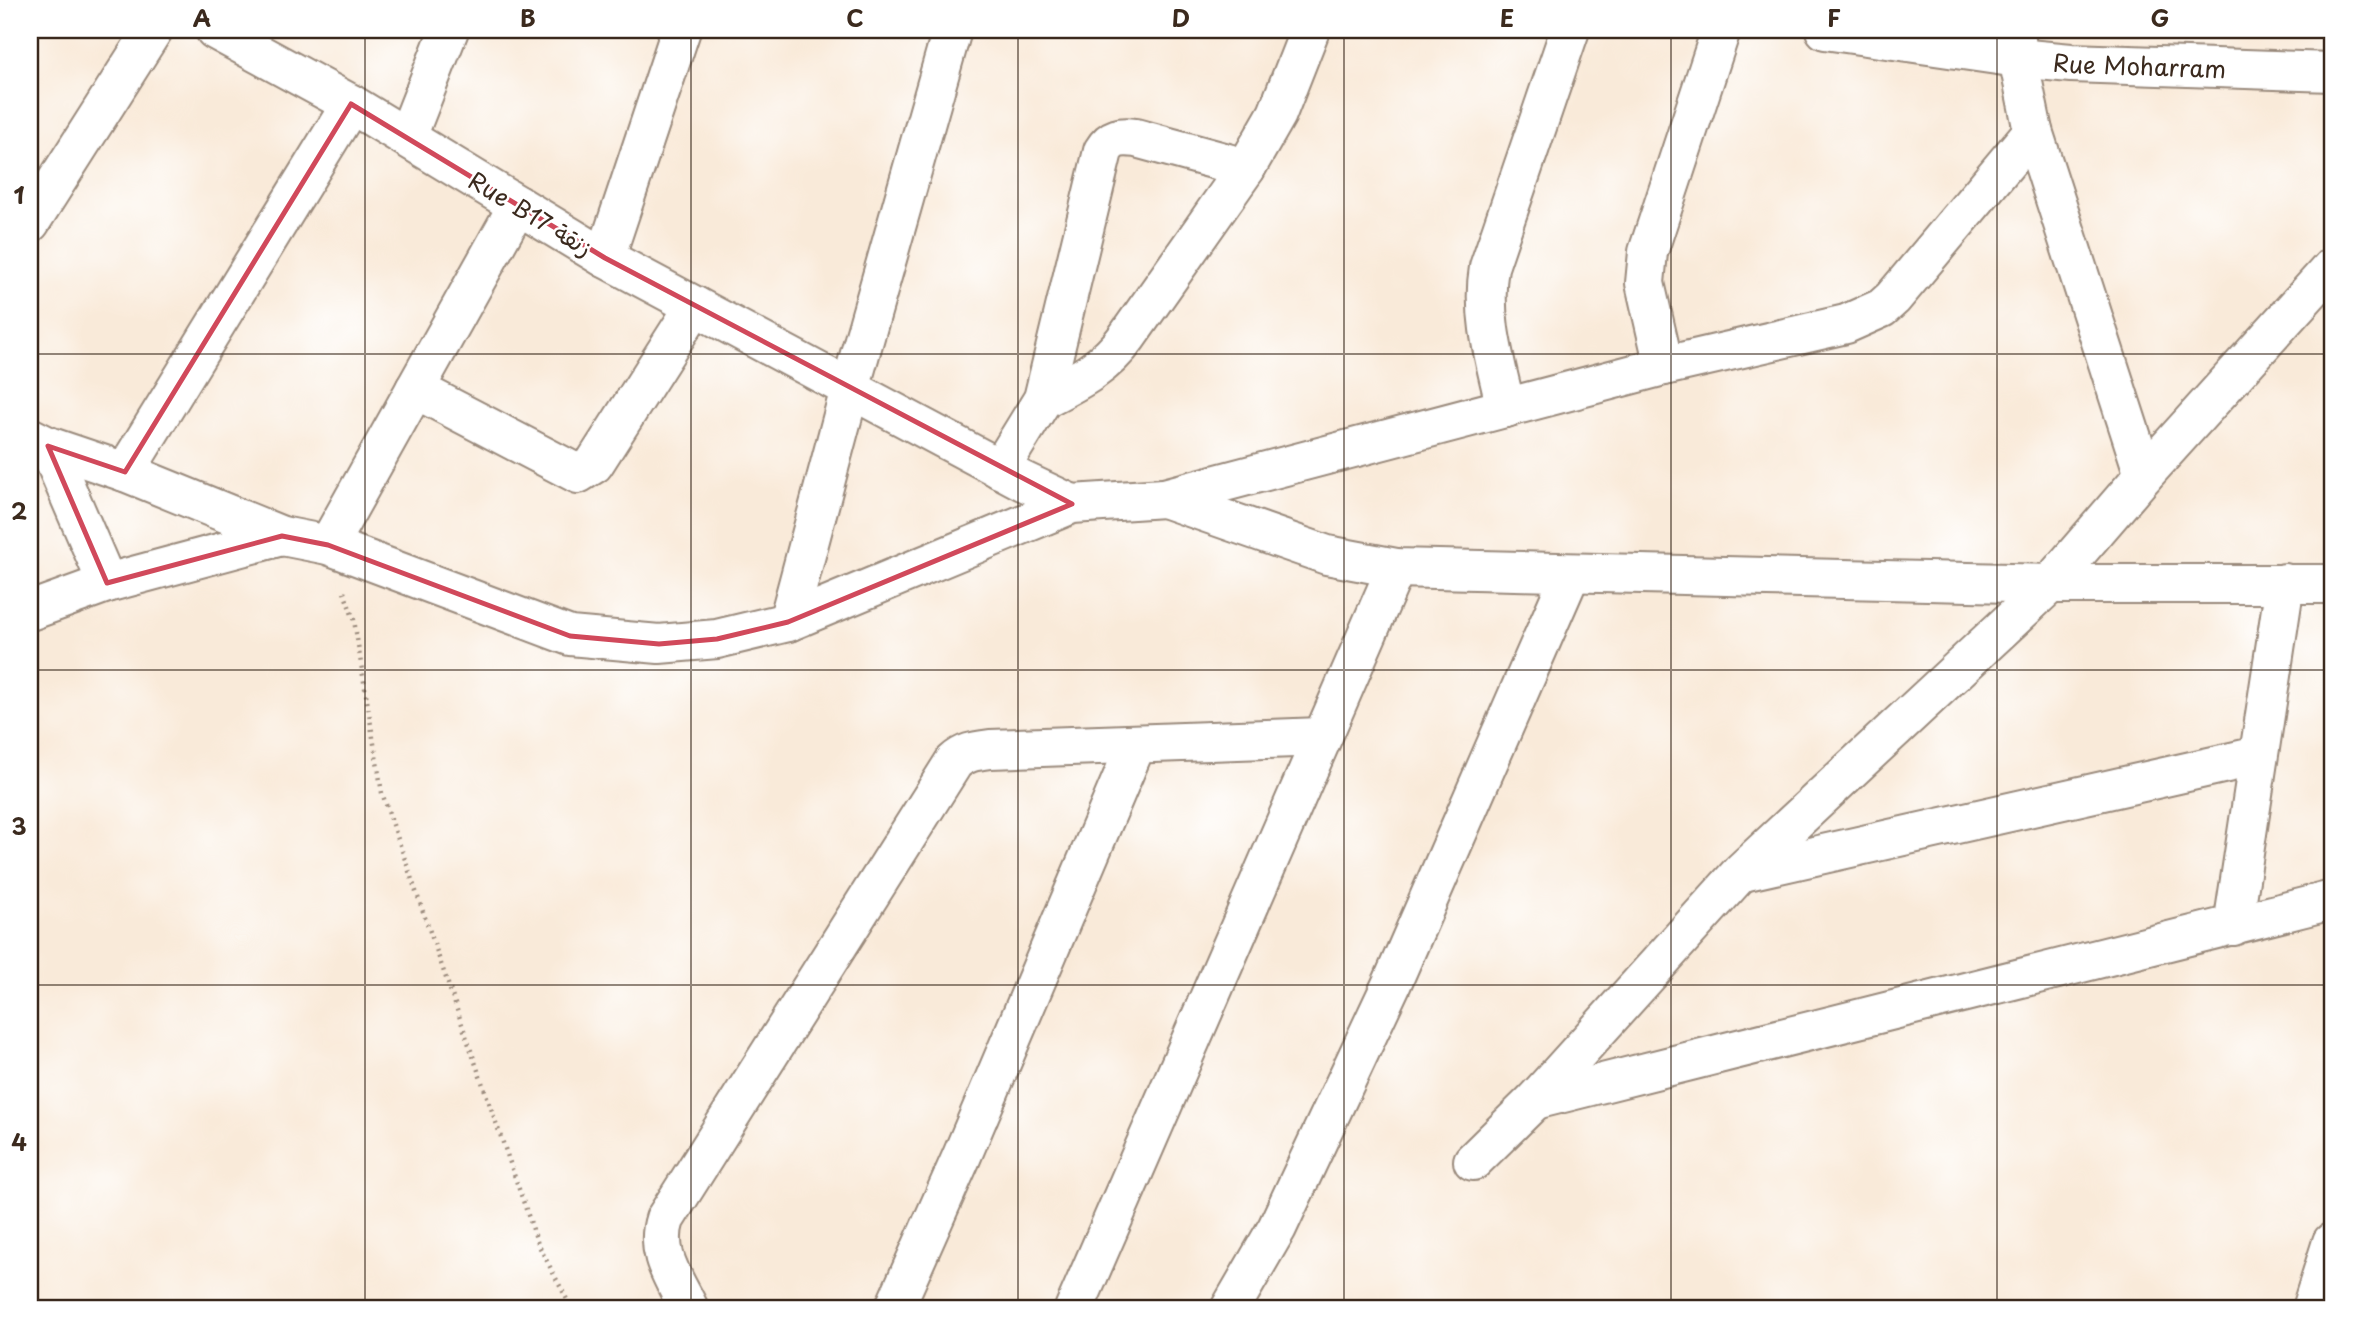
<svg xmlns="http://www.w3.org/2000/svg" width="2362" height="1339" font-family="'Playpen Sans','Playpen Sans Arabic',sans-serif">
<rect width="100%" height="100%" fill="#fff"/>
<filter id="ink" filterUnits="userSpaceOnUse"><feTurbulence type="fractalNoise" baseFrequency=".0143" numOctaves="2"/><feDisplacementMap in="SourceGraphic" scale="14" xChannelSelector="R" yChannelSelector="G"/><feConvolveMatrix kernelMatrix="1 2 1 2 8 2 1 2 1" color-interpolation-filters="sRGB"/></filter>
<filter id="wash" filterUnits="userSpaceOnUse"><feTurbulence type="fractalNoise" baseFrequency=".00686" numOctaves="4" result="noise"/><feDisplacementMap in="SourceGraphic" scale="28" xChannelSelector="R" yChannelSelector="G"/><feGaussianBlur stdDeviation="1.57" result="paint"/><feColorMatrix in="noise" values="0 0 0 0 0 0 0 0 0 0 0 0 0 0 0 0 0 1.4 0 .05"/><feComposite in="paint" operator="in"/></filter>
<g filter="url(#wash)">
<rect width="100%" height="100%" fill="#f9ead9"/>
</g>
<g filter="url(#ink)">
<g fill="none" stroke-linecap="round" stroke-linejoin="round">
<defs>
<g id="minor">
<polyline points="215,30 351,104 605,258 1023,481 1072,504"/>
<path id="s1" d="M1825,30L2018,58L2071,63L2332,72"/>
<polyline points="2015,30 2018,58 2033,131 2144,475"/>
<polyline points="407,137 449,30"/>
<polyline points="30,223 153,30"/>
<polyline points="605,258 681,30"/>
<polyline points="1664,366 1645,283 1648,252 1721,30"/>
<polyline points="415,389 578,474 594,464 695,306"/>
<path d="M1043,399C1076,382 1105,368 1127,337L1246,168L1277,114L1310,30"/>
<path d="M1506,408C1495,361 1481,315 1489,267L1570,30"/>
<polyline points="30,437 48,446 125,472 282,536 328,545 570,636 659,644 717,639 788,622 1072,504 1164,498 1664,366 1846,324 1882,308 1893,298 2033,131"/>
<polyline points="48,446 107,583"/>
<path d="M1000,469L1043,399L1103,151C1111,137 1121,136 1136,138L1246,168"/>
<polyline points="125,472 351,104"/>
<polyline points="1164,498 1327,555 1396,568 2050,584 2332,584"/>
<polyline points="328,545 518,205"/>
<polyline points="30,611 107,583 282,536"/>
<polyline points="788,622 850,389 952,30"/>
<polyline points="1743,872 2258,756"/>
<polyline points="2233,926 2285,583"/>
<polyline points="1535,1100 2332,900"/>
<polyline points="1473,1161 1535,1100 1741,872 2050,584 2144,475 2332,267"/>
<path d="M689,1309C674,1278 654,1253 665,1219L954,762C965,752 975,751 990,749L1321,737"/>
<polyline points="894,1309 961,1158 1136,745"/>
<polyline points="1074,1309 1396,568"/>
<polyline points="1230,1309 1277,1228 1392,983 1571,573"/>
<polyline points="2311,1309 2332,1242"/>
</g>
</defs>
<!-- minor casing -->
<use href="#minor" stroke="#9a8a7c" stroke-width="42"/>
<!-- path -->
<polyline stroke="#9a8a7c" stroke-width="4.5" stroke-dasharray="2 5" stroke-linecap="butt" points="344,592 354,620 382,793 538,1244 572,1309"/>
<!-- minor -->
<use href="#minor" stroke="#fff" stroke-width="38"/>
</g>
</g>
<!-- marked area -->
<path fill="none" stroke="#d1495b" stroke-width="5" stroke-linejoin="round" d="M351,104L605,258L1072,504L788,622L717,639L659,644L570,636L328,545L282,536L107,583L48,446L125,472Z"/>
<!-- grid -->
<path fill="none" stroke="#3b2a1e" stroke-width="2" stroke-opacity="0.55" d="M365,30V1309M691,30V1309M1018,30V1309M1344,30V1309M1671,30V1309M1997,30V1309M30,354H2332M30,670H2332M30,985H2332"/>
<g text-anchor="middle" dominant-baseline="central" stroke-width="5" stroke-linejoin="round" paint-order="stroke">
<!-- street labels -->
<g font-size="24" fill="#3b2a1e" stroke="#fff">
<text stroke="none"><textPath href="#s1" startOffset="317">Rue Moharram</textPath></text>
<text transform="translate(531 213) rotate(31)">Rue B17 زنقة</text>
</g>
</g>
<!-- margin -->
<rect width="2362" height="1339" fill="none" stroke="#fff" stroke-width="77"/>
<rect x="38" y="38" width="2286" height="1262" fill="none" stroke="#3b2a1e" stroke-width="2.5"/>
<g font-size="23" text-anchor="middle" font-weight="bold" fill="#3b2a1e">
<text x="202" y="27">A</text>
<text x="528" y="27">B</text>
<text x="855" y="27">C</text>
<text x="1181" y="27">D</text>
<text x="1507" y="27">E</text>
<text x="1834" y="27">F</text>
<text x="2160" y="27">G</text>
<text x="19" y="204">1</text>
<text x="19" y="520">2</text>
<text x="19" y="835">3</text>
<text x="19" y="1151">4</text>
</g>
</svg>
